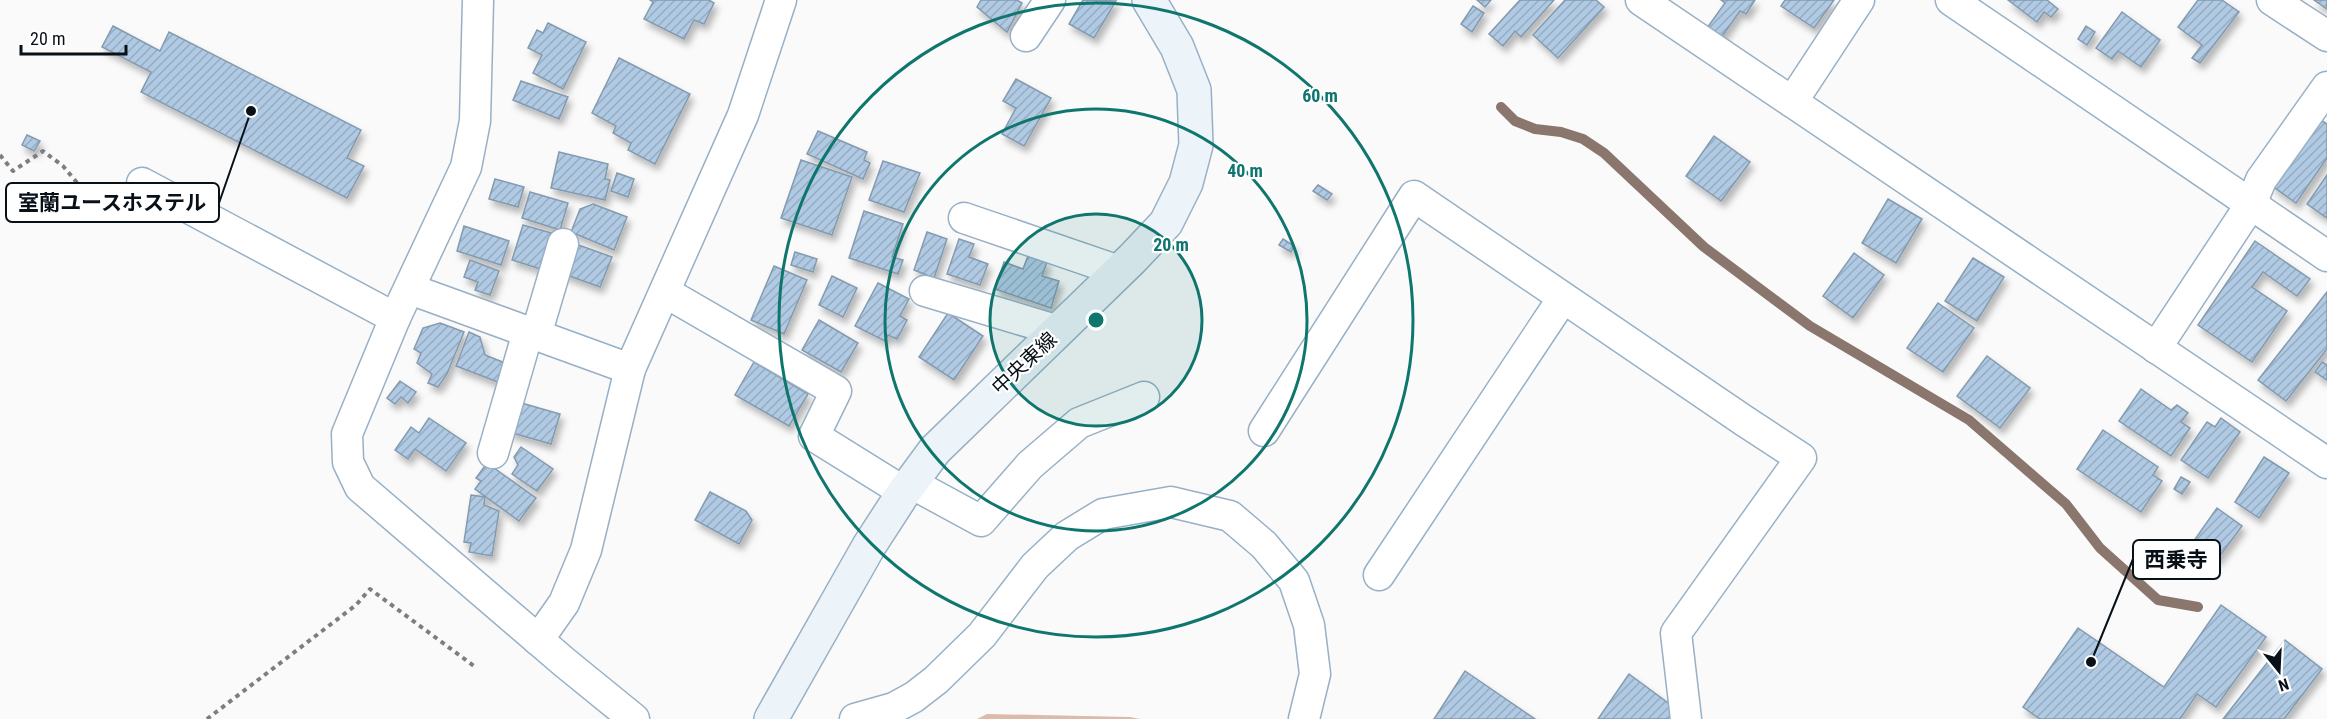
<svg xmlns="http://www.w3.org/2000/svg" width="2327" height="719" font-family="'Roboto Condensed','Noto Sans JP',sans-serif">
<defs>
<pattern id="forest-crowns" width="20" height="18" patternUnits="userSpaceOnUse" patternTransform="scale(1.5)"><rect width="20" height="18" fill="#dcbbaa"/><path d="M2 6a3 3 0 1 1 6 0M12 15a3 3 0 1 1 6 0" fill="none" stroke="#bba092"/></pattern>
<pattern id="building-hatch" width="6" height="6" patternUnits="userSpaceOnUse" patternTransform="scale(1.5)"><rect width="6" height="6" fill="#b0cae3"/><path d="M-1 1l2-2M0 6l6-6M5 7l2-2" fill="none" stroke="#96acc2"/></pattern>
<filter id="shadow"><feDropShadow dx="3.5" dy="6" stdDeviation="3" flood-color="#0004"/></filter>
</defs>
<rect width="100%" height="100%" fill="#fafafa"/>
<!-- forest -->
<polygon fill="url(#forest-crowns)" points="987,714 1130,717 1140,719 977,719"/>
<g fill="none" stroke-linecap="round" stroke-linejoin="round">
<!-- stream -->
<polyline stroke="#8a766c" stroke-width="10" points="1501,107 1515,121 1535,129 1561,132 1583,139 1604,153 1704,247 1810,326 1969,420 2066,504 2100,548 2158,600 2198,607"/>
</g>
<!-- building -->
<g fill="url(#building-hatch)" stroke="#839aaf" stroke-width="1.5" filter="url(#shadow)">
<polygon points="650,0 709,0 714,3 704,24 694,20 684,39 644,19 653,2"/>
<polygon points="981,0 1017,0 1022,3 1007,32 977,7"/>
<polygon points="1083,0 1116,1 1094,38 1069,24"/>
<polygon points="1477,0 1491,0 1485,7"/>
<polygon points="1520,0 1554,0 1521,37 1515,31 1503,46 1489,34"/>
<polygon points="1565,0 1596,0 1604,7 1558,58 1533,35"/>
<polygon points="1721,0 1755,0 1746,14 1740,11 1721,38 1707,28 1725,3"/>
<polygon points="1785,0 1834,0 1814,28 1781,6"/>
<polygon points="2008,0 2047,0 2058,9 2051,17 2044,12 2037,22"/>
<polygon points="2198,0 2222,0 2239,12 2200,63 2192,58 2202,45 2178,27"/>
<polygon points="2314,0 2327,0 2327,9"/>
<polygon points="1473,6 1484,13 1472,32 1461,24"/>
<polygon points="2122,12 2160,40 2141,67 2118,51 2112,59 2096,48"/>
<polygon points="548,23 586,42 563,89 533,73 542,55 528,48 537,30 543,33"/>
<polygon points="113,26 160,51 169,32 361,130 347,158 364,166 347,198 141,92 151,72 102,47"/>
<polygon points="2086,26 2095,32 2087,45 2078,39"/>
<polygon points="619,58 690,94 655,164 628,150 631,143 613,133 616,126 592,113"/>
<polygon points="1016,79 1051,98 1024,146 1002,134 1016,108 1003,101"/>
<polygon points="521,81 568,97 559,119 513,100"/>
<polygon points="2319,119 2327,124 2327,158 2296,203 2272,186"/>
<polygon points="818,131 867,152 864,160 870,163 863,179 807,154"/>
<polygon points="27,135 40,141 34,151 22,145"/>
<polygon points="1714,136 1750,162 1721,201 1686,176"/>
<polygon points="559,152 608,164 605,179 610,180 605,200 551,188"/>
<polygon points="801,160 852,177 832,235 781,218"/>
<polygon points="883,161 920,173 904,212 869,200"/>
<polygon points="617,173 634,179 628,197 611,191"/>
<polygon points="2327,175 2327,218 2307,204"/>
<polygon points="495,179 524,187 518,207 489,199"/>
<polygon points="1318,185 1332,194 1327,200 1313,191"/>
<polygon points="530,192 568,203 560,230 522,218"/>
<polygon points="1888,199 1922,219 1896,263 1862,243"/>
<polygon points="593,204 627,217 614,250 571,232 580,209"/>
<polygon points="864,211 903,224 892,257 903,260 898,274 849,258"/>
<polygon points="523,225 555,234 544,270 512,260"/>
<polygon points="464,226 509,241 501,265 457,251"/>
<polygon points="927,232 947,239 934,278 914,270"/>
<polygon points="959,239 974,244 969,257 988,264 980,285 947,274"/>
<polygon points="1283,239 1294,246 1291,252 1279,245"/>
<polygon points="2255,241 2310,279 2297,296 2263,272 2252,287 2287,311 2252,362 2198,325"/>
<polygon points="573,243 612,257 600,287 561,273"/>
<polygon points="795,252 817,259 813,272 791,265"/>
<polygon points="1854,253 1884,275 1853,318 1823,296"/>
<polygon points="1028,256 1047,262 1042,276 1059,281 1051,308 995,289 1004,262 1023,269"/>
<polygon points="1973,258 2004,277 1977,321 1945,301"/>
<polygon points="470,260 499,271 490,295 475,290 478,282 464,277"/>
<polygon points="774,266 807,280 784,334 751,320"/>
<polygon points="832,276 857,288 843,317 819,305"/>
<polygon points="878,283 909,299 900,316 907,320 897,339 888,335 885,341 855,326"/>
<polygon points="2327,292 2327,349 2286,401 2258,380"/>
<polygon points="1938,303 1974,328 1943,372 1907,348"/>
<polygon points="948,313 983,336 954,380 919,357"/>
<polygon points="819,320 858,343 841,372 802,350"/>
<polygon points="440,323 464,332 447,374 438,387 428,383 432,374 417,363 421,353 414,349 423,328"/>
<polygon points="469,332 480,337 485,355 505,363 498,382 456,366"/>
<polygon points="1987,356 2030,388 2000,428 1957,396"/>
<polygon points="754,362 808,394 789,426 735,395"/>
<polygon points="2322,362 2327,365 2327,380 2315,372"/>
<polygon points="400,381 416,392 408,403 401,397 395,404 387,398"/>
<polygon points="2141,389 2171,410 2177,405 2188,413 2181,422 2190,428 2171,456 2119,421"/>
<polygon points="518,402 560,414 551,444 509,432"/>
<polygon points="429,418 466,443 446,471 415,449 408,459 395,450 411,427 419,433"/>
<polygon points="2221,418 2240,432 2208,478 2181,460 2207,422 2215,427"/>
<polygon points="2103,430 2158,467 2153,475 2162,481 2141,512 2077,469"/>
<polygon points="521,447 553,469 537,491 512,474 518,465 514,457"/>
<polygon points="2264,457 2289,473 2259,518 2235,502"/>
<polygon points="487,463 536,498 519,521 475,489 481,481 476,478"/>
<polygon points="2181,477 2190,482 2182,494 2174,489"/>
<polygon points="710,492 746,511 752,520 739,544 695,520"/>
<polygon points="471,495 485,497 484,505 499,511 492,556 469,552 471,543 464,542"/>
<polygon points="2217,508 2242,526 2217,560 2193,542"/>
<polygon points="2221,605 2266,637 2216,707 2197,694 2180,719 2040,719 2023,707 2078,628 2164,687"/>
<polygon points="2285,640 2322,669 2284,719 2223,719"/>
<polygon points="1465,671 1535,719 1434,719"/>
<polygon points="1629,674 1679,711 1673,719 1598,719"/>
</g>
<g fill="none" stroke-linecap="round" stroke-linejoin="round">
<defs>
<g id="minor">
<polyline points="478,0 475,121 466,167 395,318 347,434 348,462 360,487 564,662 634,719"/>
<polyline points="1641,0 2327,463"/>
<polyline points="1951,0 2327,256"/>
<polyline points="2272,0 2327,36"/>
<polyline points="1026,36 1050,0"/>
<polyline points="1792,102 1859,0"/>
<polyline points="142,183 395,318"/>
<polyline points="964,218 1119,271"/>
<polyline points="410,289 630,369"/>
<polyline points="925,291 1059,331"/>
<polyline points="665,292 836,391 814,436 904,492"/>
<polyline points="536,335 563,244"/>
<polyline points="2156,348 2251,204 2261,180 2327,87"/>
<polyline points="1264,431 1414,196 1743,420 1801,458 1676,633 1686,719"/>
<polyline points="493,453 528,332"/>
<polyline points="911,483 981,521 1030,465 1079,423 1144,397"/>
<polyline points="1379,575 1563,298"/>
<polyline points="538,640 564,603 586,550 630,369 743,115 781,0"/>
<polyline points="855,719 894,708 914,697 936,680 982,635 1035,566 1067,536 1103,514 1171,502 1230,516 1264,545 1294,581 1309,625 1315,674 1304,719"/>
</g>
<polyline id="secondary" points="771,719 869,546 904,492 935,450 1132,259 1166,223 1186,183 1196,145 1194,90 1177,47 1149,0"/>
</defs>
<!-- minor casing -->
<use href="#minor" stroke="#98b0c5" stroke-width="33"/>
<!-- secondary casing -->
<use href="#secondary" stroke="#98b0c5" stroke-width="36"/>
<!-- path -->
<g stroke="#7b7f83" stroke-width="4" stroke-dasharray="4.5 4.5" stroke-linecap="butt">
<polyline points="0,155 13,171 43,151 63,166 84,191"/>
<polyline points="207,719 356,605 370,589 474,666"/>
</g>
<!-- minor -->
<use href="#minor" stroke="#fff" stroke-width="30"/>
<!-- secondary -->
<use href="#secondary" stroke="#ecf3f9" stroke-width="33"/>
</g>
<!-- distance rings -->
<circle cx="1096" cy="320" r="106" fill="#0f766e" fill-opacity=".12"/>
<g fill="none" stroke="#0f766e" stroke-width="3">
<circle cx="1096" cy="320" r="106"/>
<circle cx="1096" cy="320" r="211"/>
<circle cx="1096" cy="320" r="317"/>
</g>
<g text-anchor="middle" dominant-baseline="central" stroke-width="4.5" stroke-linejoin="round" paint-order="stroke">
<!-- street labels -->
<g font-size="20" fill="#081018" stroke="#fff">
<text transform="translate(1024 363) rotate(-43)">中央東線</text>
</g>
</g>
<circle cx="1096" cy="320" r="9" fill="#0f766e" stroke="#fff" stroke-width="3"/>
<g font-size="18" text-anchor="middle" font-weight="bold" fill="#0f766e" stroke="#fff" stroke-width="4.5" stroke-linejoin="round" paint-order="stroke">
<text x="1320" y="102">60 m</text>
<text x="1245" y="177">40 m</text>
<text x="1171" y="251">20 m</text>
</g>
<!-- callouts -->
<path fill="none" stroke="#081018" stroke-width="2" d="M251 111L219 203M2091 662L2133 559"/>
<g fill="#081018" stroke="#fff" stroke-width="2">
<circle cx="251" cy="111" r="6"/>
<circle cx="2091" cy="662" r="6"/>
</g>
<g fill="#fff" stroke="#081018" stroke-width="2">
<rect x="6" y="183" width="213" height="39" rx="6"/>
<rect x="2133" y="540" width="87" height="39" rx="6"/>
</g>
<g font-size="21" text-anchor="middle" font-weight="bold" fill="#081018">
<text x="112" y="210">室蘭ユースホステル</text>
<text x="2176" y="567">西乗寺</text>
</g>
<!-- north arrow -->
<g transform="translate(2279 671) rotate(162)" stroke="#ffffff" stroke-width="4.5" paint-order="stroke">
<path d="M0-4.5L10 22L0 15L-10 22Z" fill="#081018"/>
<text y="-9" font-size="16" font-weight="bold" text-anchor="middle" fill="#081018">N</text>
</g>
<!-- scale -->
<path d="M21 45v9h105v-9" fill="none" stroke="#081018" stroke-width="3"/>
<text x="30" y="45" font-size="18" fill="#081018" stroke="#ffffff" stroke-width="4.5" paint-order="stroke">20 m</text>
</svg>
